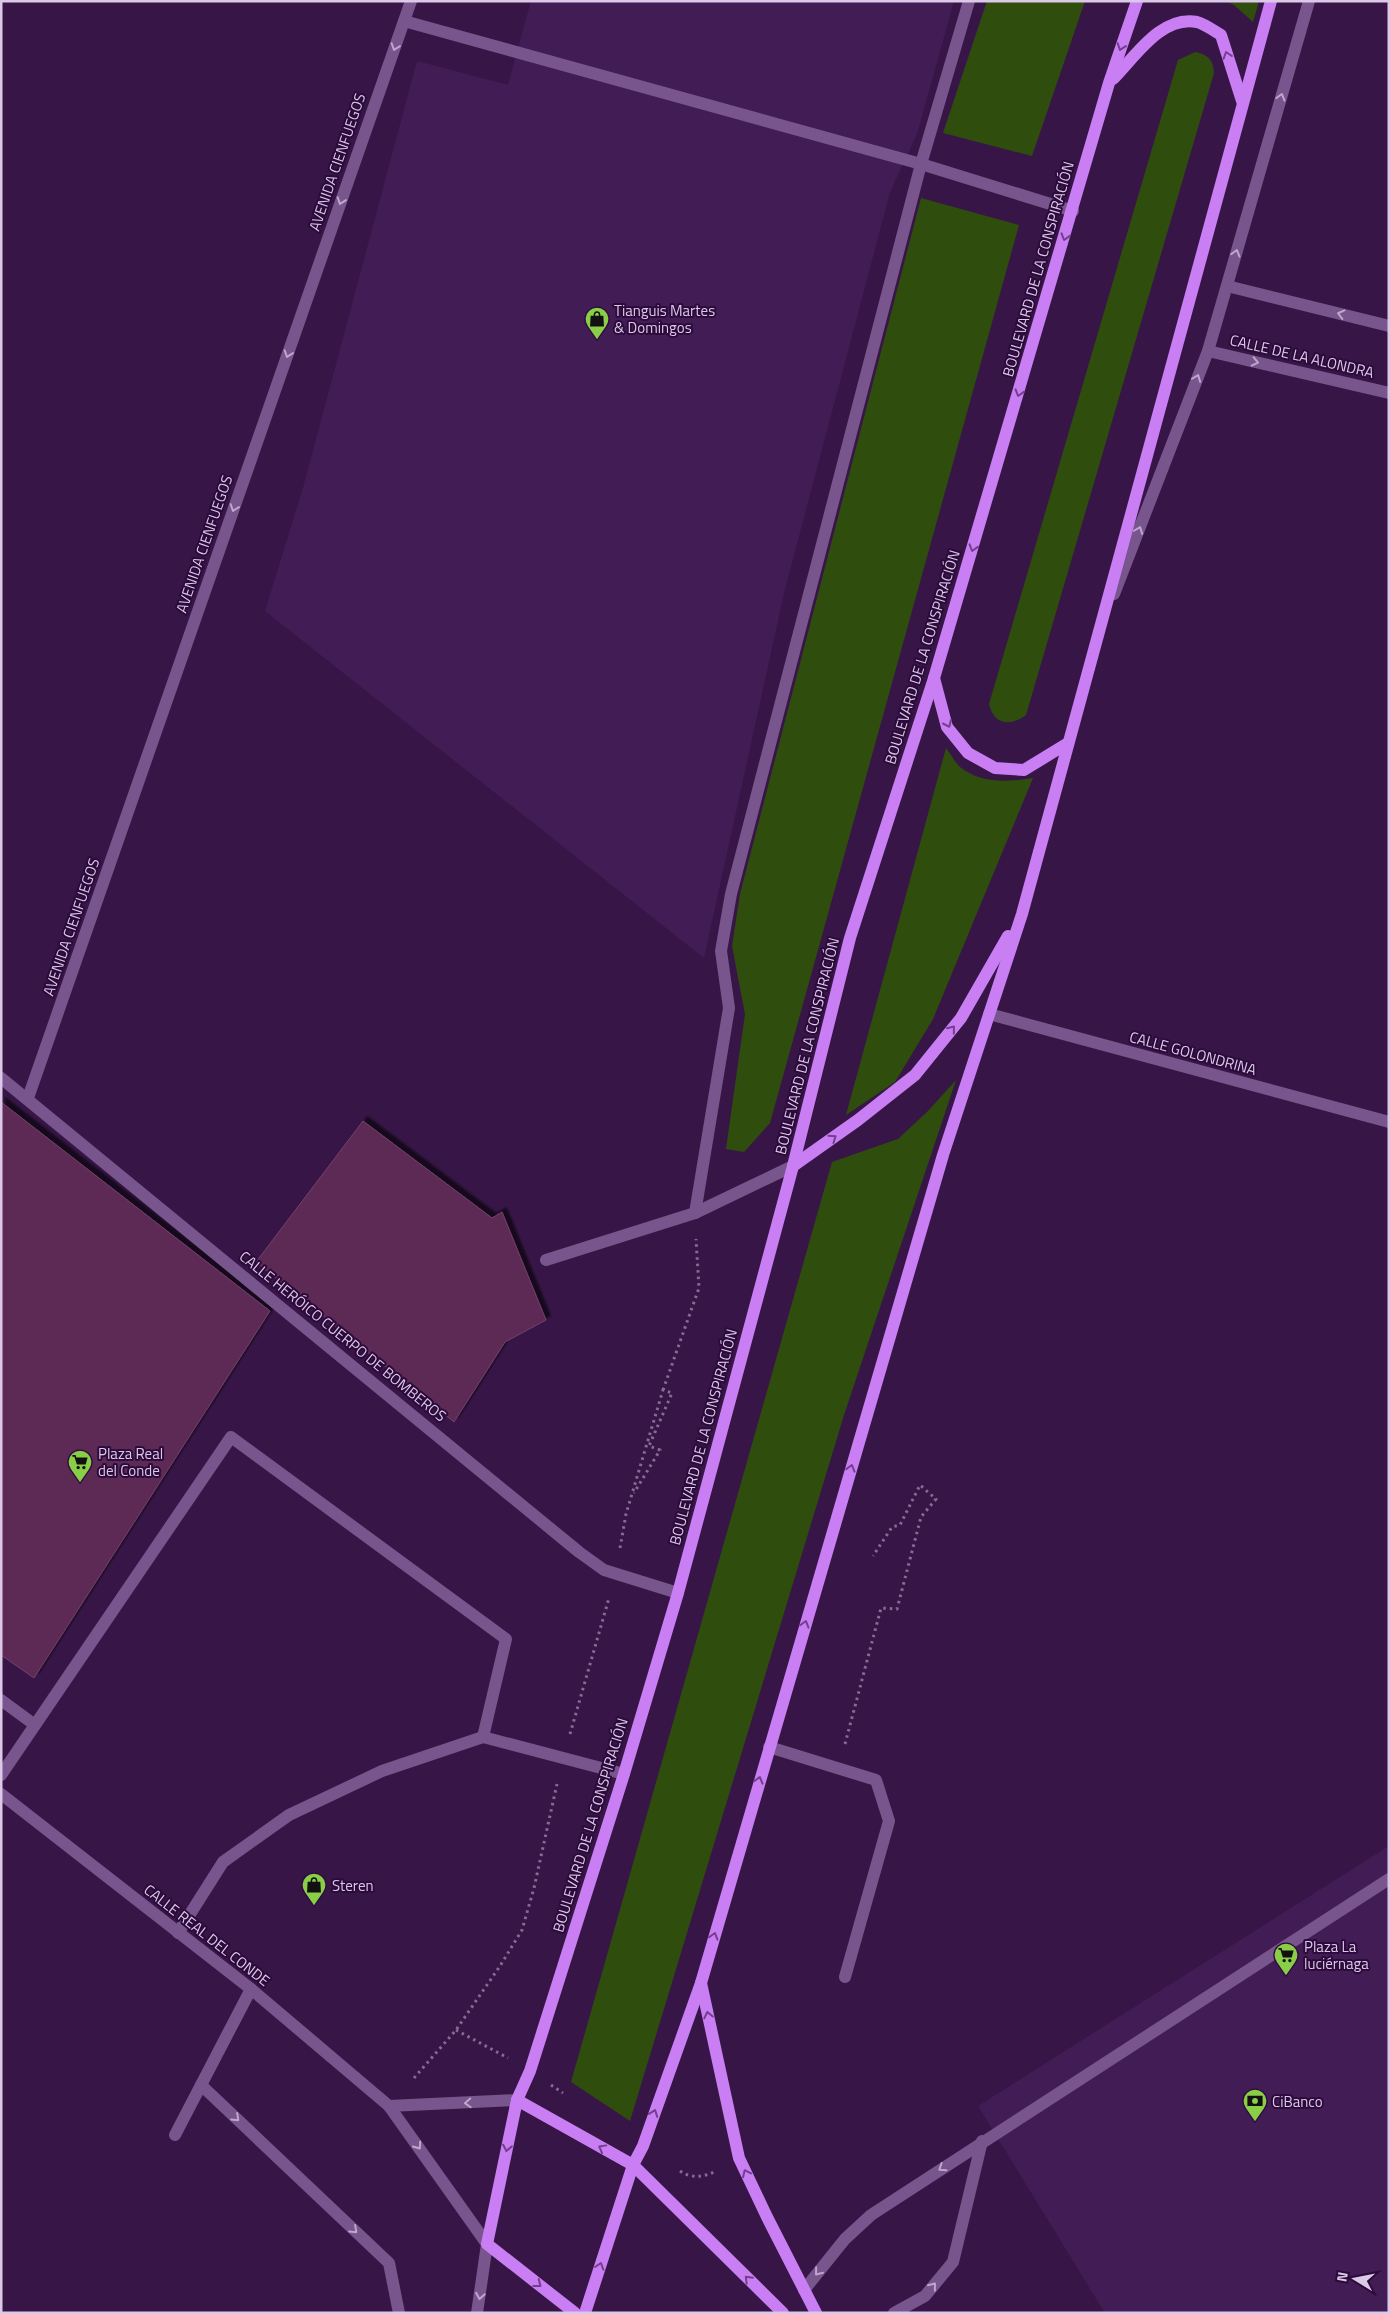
<svg xmlns="http://www.w3.org/2000/svg" width="1390" height="2314" font-family="'Titillium Web',sans-serif">
<defs>
<filter id="shadow"><feDropShadow dx="4.5" dy="-4.5" stdDeviation="1" flood-color="#0009"/></filter>
</defs>
<rect width="100%" height="100%" fill="#371647"/>
<!-- built -->
<g fill="#421d55">
<polygon points="531,1 954,1 917,134 890,192 784,593 704,958 265,611 303,488 417,61 508,85"/>
<polygon points="1389,1846 1389,2313 1105,2313 978,2106"/>
</g>
<!-- green -->
<g fill="#2f4e0e">
<polygon points="987,1 1085,1 1032,156 943,133"/>
<polygon points="1226,1 1259,1 1253,22 1234,5"/>
<path d="M1195,52C1208,55 1213,59 1214,73L1026,715C1010,727 994,725 989,704L1178,60Z"/>
<polygon points="921,198 1019,225 770,1123 744,1152 726,1149 745,1014 732,946 740,894"/>
<path d="M946,748C951,754 955,763 960,767C981,784 1008,782 1033,778L933,1019L895,1082L846,1115Z"/>
<polygon points="956,1080 844,1415 630,2121 571,2082 832,1162 898,1139 928,1111"/>
</g>
<!-- building -->
<g fill="#5b2b55" stroke="#72406b" filter="url(#shadow)">
<polygon points="1,1102 270,1311 34,1678 1,1655"/>
<polygon points="363,1121 492,1218 502,1212 546,1320 505,1342 454,1422 256,1262"/>
</g>
<g fill="none" stroke-linecap="round" stroke-linejoin="round">
<!-- path -->
<g stroke="#866b94" stroke-width="3" stroke-dasharray="2.5 4" stroke-linecap="butt">
<polyline points="663,1390 699,1288 696,1239"/>
<polyline points="620,1548 626,1514 663,1390 672,1393 649,1446 660,1450 634,1493"/>
<polyline points="570,1734 609,1598"/>
<polyline points="845,1744 881,1608 897,1609 921,1517 936,1499 920,1485 900,1525 892,1527 873,1556"/>
<polyline points="456,2030 508,2058"/>
<polyline points="414,2078 456,2030 500,1966 522,1930 534,1888 557,1784"/>
<polyline points="551,2085 563,2093"/>
<path d="M680,2171C692,2179 704,2177 716,2171"/>
</g>
<!-- minor -->
<g stroke="#78558d" stroke-width="12">
<polyline points="404,21 921,164 1073,211"/>
<polyline points="1227,286 1389,326"/>
<polyline points="1208,351 1389,393"/>
<polyline points="1114,594 1208,351 1309,1"/>
<polyline points="989,1014 1389,1122"/>
<polyline points="1,1078 579,1552 604,1570 678,1593"/>
<polyline points="28,1098 411,1"/>
<polyline points="695,1213 729,1008 721,951 731,894 921,164 969,1"/>
<polyline points="546,1260 695,1213 793,1166"/>
<polyline points="1,1700 35,1725"/>
<polyline points="769,1747 876,1780 889,1821 845,1977"/>
<polyline points="1,1775 231,1437 506,1639 483,1737 624,1774"/>
<polyline points="1,1794 251,1989 389,2106 487,2244 477,2313"/>
<polyline points="178,1933 223,1862 289,1815 382,1771 483,1737"/>
<polyline points="201,2085 389,2263 399,2313"/>
<polyline points="389,2106 517,2100"/>
<polyline points="175,2135 251,1989"/>
<polyline points="804,2290 845,2239 871,2215 1389,1879"/>
<polyline points="894,2313 925,2296 953,2262 982,2141"/>
</g>
<!-- major -->
<g stroke="#c97ff3" stroke-width="12">
<path d="M1113,79C1135,57 1161,15 1197,22C1205,24 1214,31 1221,35L1242,101"/>
<polyline points="934,678 947,727 968,753 995,768 1024,770 1068,743"/>
<polyline points="793,1166 858,1120 915,1075 961,1018 1008,936"/>
<polyline points="701,1983 739,2158 767,2217 816,2313"/>
<polyline points="517,2100 633,2165 783,2313"/>
<polyline points="575,2313 487,2244 517,2100 530,2071 624,1774 678,1593 793,1166 850,938 934,678 1109,83 1137,1"/>
<polyline points="585,2313 633,2165 643,2146 701,1983 943,1155 1022,914 1271,1"/>
</g>
</g>
<!-- one-way arrows -->
<defs><path id="oneway-chevron" d="M-2-3.5L2.5 0L-2 3.5" fill="none" stroke-width="1.6" stroke-linecap="round" stroke-linejoin="round" transform="scale(1.25)"/></defs>
<g stroke="#bea6cd">
<use href="#oneway-chevron" transform="translate(395 47) rotate(109)"/>
<use href="#oneway-chevron" transform="translate(1281 97) rotate(-74)"/>
<use href="#oneway-chevron" transform="translate(341 201) rotate(109)"/>
<use href="#oneway-chevron" transform="translate(1236 253) rotate(-74)"/>
<use href="#oneway-chevron" transform="translate(1341 314) rotate(-166)"/>
<use href="#oneway-chevron" transform="translate(288 354) rotate(109)"/>
<use href="#oneway-chevron" transform="translate(1255 362) rotate(13)"/>
<use href="#oneway-chevron" transform="translate(1197 378) rotate(-69)"/>
<use href="#oneway-chevron" transform="translate(234 508) rotate(109)"/>
<use href="#oneway-chevron" transform="translate(1139 530) rotate(-69)"/>
<use href="#oneway-chevron" transform="translate(468 2103) rotate(177)"/>
<use href="#oneway-chevron" transform="translate(236 2118) rotate(43)"/>
<use href="#oneway-chevron" transform="translate(418 2146) rotate(55)"/>
<use href="#oneway-chevron" transform="translate(942 2168) rotate(146)"/>
<use href="#oneway-chevron" transform="translate(354 2230) rotate(43)"/>
<use href="#oneway-chevron" transform="translate(818 2272) rotate(129)"/>
<use href="#oneway-chevron" transform="translate(933 2286) rotate(-51)"/>
<use href="#oneway-chevron" transform="translate(480 2296) rotate(99)"/>
</g>
<g stroke="#733f8e">
<use href="#oneway-chevron" transform="translate(1121 47) rotate(109)"/>
<use href="#oneway-chevron" transform="translate(1227 55) rotate(-108)"/>
<use href="#oneway-chevron" transform="translate(1065 237) rotate(107)"/>
<use href="#oneway-chevron" transform="translate(1019 393) rotate(107)"/>
<use href="#oneway-chevron" transform="translate(973 548) rotate(107)"/>
<use href="#oneway-chevron" transform="translate(948 724) rotate(66)"/>
<use href="#oneway-chevron" transform="translate(952 1029) rotate(-51)"/>
<use href="#oneway-chevron" transform="translate(833 1138) rotate(-35)"/>
<use href="#oneway-chevron" transform="translate(851 1468) rotate(-74)"/>
<use href="#oneway-chevron" transform="translate(805 1624) rotate(-74)"/>
<use href="#oneway-chevron" transform="translate(759 1780) rotate(-74)"/>
<use href="#oneway-chevron" transform="translate(714 1936) rotate(-74)"/>
<use href="#oneway-chevron" transform="translate(708 2015) rotate(-102)"/>
<use href="#oneway-chevron" transform="translate(654 2113) rotate(-70)"/>
<use href="#oneway-chevron" transform="translate(507 2148) rotate(101)"/>
<use href="#oneway-chevron" transform="translate(602 2148) rotate(-151)"/>
<use href="#oneway-chevron" transform="translate(746 2173) rotate(-115)"/>
<use href="#oneway-chevron" transform="translate(600 2266) rotate(-72)"/>
<use href="#oneway-chevron" transform="translate(748 2279) rotate(-135)"/>
<use href="#oneway-chevron" transform="translate(538 2284) rotate(38)"/>
</g>
<!-- icons -->
<defs>
<symbol id="shop-pin" viewBox="-11 -11 22 30"><path d="M0 17L-7.5 6A9.5 9.5 0 1 1 7.5 6Z" fill="#8ace48" stroke="#2c0b3c"/><path d="M-5-2.5h2.3a2.7 3.5 0 0 1 5.4 0H5L5.5 6h-11ZM-1.5-2.5h3a1.5 2.3 0 0 0-3 0Z" fill="#111"/></symbol>
<symbol id="supermarket-pin" viewBox="-11 -11 22 30"><path d="M0 17L-7.5 6A9.5 9.5 0 1 1 7.5 6Z" fill="#8ace48" stroke="#2c0b3c"/><path d="M-6-5.5h2.5l.6 2H6L4.5 2H-2.5L-4.4-4H-6ZM-1.5 3.2a1.3 1.3 0 1 0 .1 0ZM3 3.2a1.3 1.3 0 1 0 .1 0Z" fill="#111"/></symbol>
<symbol id="bank-pin" viewBox="-11 -11 22 30"><path d="M0 17L-7.5 6A9.5 9.5 0 1 1 7.5 6Z" fill="#8ace48" stroke="#2c0b3c"/><path d="M-6-4H6V4H-6ZM0-2.3a2.3 2.3 0 1 0 0 4.6a2.3 2.3 0 1 0 0-4.6Z" fill="#111"/></symbol>
</defs>
<g fill-rule="evenodd">
<use href="#shop-pin" x="583" y="305" width="28" height="38"/>
<use href="#supermarket-pin" x="66" y="1448" width="28" height="38"/>
<use href="#shop-pin" x="300" y="1871" width="28" height="38"/>
<use href="#supermarket-pin" x="1272" y="1941" width="28" height="38"/>
<use href="#bank-pin" x="1241" y="2087" width="28" height="38"/>
</g>
<g text-anchor="middle" dominant-baseline="central" stroke-width="4" stroke-linejoin="round" paint-order="stroke">
<!-- street labels -->
<g font-size="15" fill="#dcc9e8" stroke="#2c0b3c">
<text transform="translate(337 162) rotate(-71)">AVENIDA CIENFUEGOS</text>
<text transform="translate(1038 269) rotate(-74)">BOULEVARD DE LA CONSPIRACIÓN</text>
<text transform="translate(1302 356) rotate(13)">CALLE DE LA ALONDRA</text>
<text transform="translate(204 544) rotate(-71)">AVENIDA CIENFUEGOS</text>
<text transform="translate(922 657) rotate(-73)">BOULEVARD DE LA CONSPIRACIÓN</text>
<text transform="translate(71 927) rotate(-71)">AVENIDA CIENFUEGOS</text>
<text transform="translate(807 1046) rotate(-76)">BOULEVARD DE LA CONSPIRACIÓN</text>
<text transform="translate(1193 1053) rotate(15)">CALLE GOLONDRINA</text>
<text transform="translate(343 1336) rotate(39)">CALLE HERÓICO CUERPO DE BOMBEROS</text>
<text transform="translate(703 1437) rotate(-75)">BOULEVARD DE LA CONSPIRACIÓN</text>
<text transform="translate(590 1825) rotate(-73)">BOULEVARD DE LA CONSPIRACIÓN</text>
<text transform="translate(207 1935) rotate(38)">CALLE REAL DEL CONDE</text>
</g>
<!-- poi labels -->
<g font-size="15" fill="#dcc9e8" stroke="#2c0b3c" text-anchor="start">
<text x="614" y="310">Tianguis Martes<tspan x="614" dy="17">&amp; Domingos</tspan></text>
<text x="98" y="1453">Plaza Real<tspan x="98" dy="17">del Conde</tspan></text>
<text x="332" y="1885">Steren</text>
<text x="1304" y="1946">Plaza La<tspan x="1304" dy="17">luciérnaga</tspan></text>
<text x="1272" y="2101">CiBanco</text>
</g>
</g>
<!-- border -->
<rect width="1390" height="2314" fill="none" stroke="#dcc9e8" stroke-width="5"/>
<!-- north arrow -->
<g transform="translate(1355 2279) rotate(280)" stroke="#2c0b3c" stroke-width="4" paint-order="stroke">
<path d="M0-4L9 19L0 12L-9 19Z" fill="#dcc9e8"/>
<text y="-8" font-size="14" font-weight="bold" text-anchor="middle" fill="#dcc9e8">N</text>
</g>
</svg>
